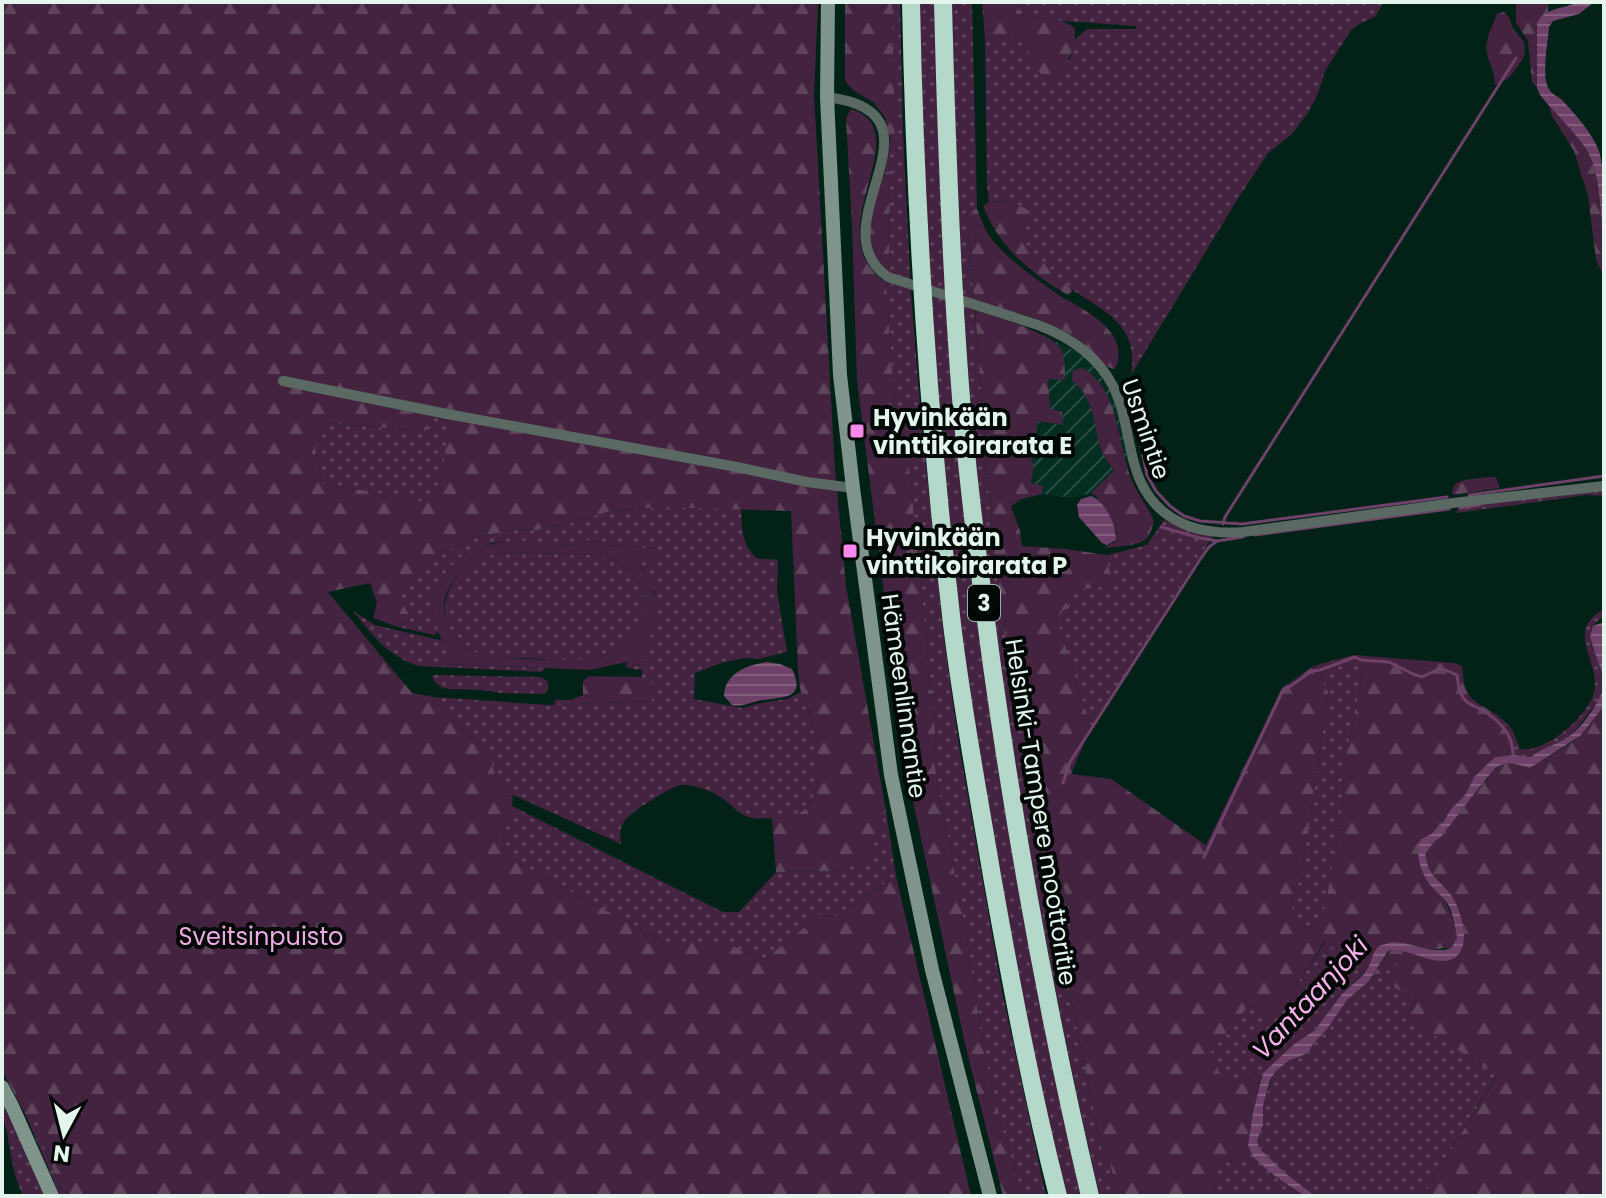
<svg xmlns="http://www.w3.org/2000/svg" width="1606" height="1198" font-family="Poppins,sans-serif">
<defs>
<pattern id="industrial-furrows" width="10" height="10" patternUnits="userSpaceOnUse" patternTransform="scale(2)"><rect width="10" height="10" fill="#052e22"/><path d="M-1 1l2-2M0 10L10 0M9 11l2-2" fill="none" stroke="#294d42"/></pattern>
<pattern id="grass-dots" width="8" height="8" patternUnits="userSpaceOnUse" patternTransform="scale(2)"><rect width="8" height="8" fill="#43233f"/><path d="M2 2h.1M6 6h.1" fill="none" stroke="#5e445b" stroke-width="1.8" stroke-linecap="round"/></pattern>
<pattern id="forest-firs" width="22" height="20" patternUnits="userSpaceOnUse" patternTransform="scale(2)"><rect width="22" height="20" fill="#43233f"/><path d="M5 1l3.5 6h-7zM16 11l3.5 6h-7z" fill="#5e445b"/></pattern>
<pattern id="water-rules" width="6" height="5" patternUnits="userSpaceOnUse" patternTransform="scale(2)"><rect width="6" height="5" fill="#6e4168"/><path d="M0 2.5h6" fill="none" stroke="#835d7e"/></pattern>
</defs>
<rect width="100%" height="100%" fill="#022218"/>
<!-- industrial -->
<polygon fill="url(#industrial-furrows)" points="1043,335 1083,355 1098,373 1110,391 1120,418 1126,450 1131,499 1091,493 1072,498 1042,494 1022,499"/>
<!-- grass -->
<g fill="url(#grass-dots)">
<polygon points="884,2 900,2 903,133 911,294 921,417 944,638 959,746 1002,991 1046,1196 1023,1196 1003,1131 984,1053 967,940 933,757 935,733 907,444 895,417 886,282 893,284 895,276 889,273 890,173 885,172 890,141 894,146"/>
<path d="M917,2H936L1002,793C1024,928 1053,1062 1082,1196H1064L1019,992L964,656L948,522L928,297Z"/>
<path d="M952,2H972L977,209L967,210L993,548L1005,636L1031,771L1069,906L1073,943L1069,990L1102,1150L1110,1162L1117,1196H1100L1097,1186C1050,978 1011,768 986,556C964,372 956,187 952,2Z"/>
<path d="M1016,2H1383L1376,16L1359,24L1351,30L1325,71L1318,93L1308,113L1292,134L1268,153L1237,200L1131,375C1141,318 1094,309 1058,279C1044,268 1033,251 1021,238L1029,216L1007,201L989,202L987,186L985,38L1021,36L1033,65L1070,60L1075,39L1087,29H1137L1136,26L1063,21L1020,15Z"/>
<polygon points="427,416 451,421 441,481 430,504 323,483 315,449 325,423 426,431"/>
<polygon points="1604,489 1604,496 1587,495 1456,513 1459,507"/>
<path d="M658,507L741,508C742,529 741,542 756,558L778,560L777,591L787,652L759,659L745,658L724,662L695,673L694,699L742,708L761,703L787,699L801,692C815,722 834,789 800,813C792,819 781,818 771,818C765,818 758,819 752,818C740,816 732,805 722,798C713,791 693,784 681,785C673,785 630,813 625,820C619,828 620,835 621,844L513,795L503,789L497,781L491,760L442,709L434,697L549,705L652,701L641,682L642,670L632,669L634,664L644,665L655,593L644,570L631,557L658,549L608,545C600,539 585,539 578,545L502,542L491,543L465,554L451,566L445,574L434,598L432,612L439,632L434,635L398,627L411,618L400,599L399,585H411L428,561L441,553L481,536L518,529L537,530L566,524L610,511Z"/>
<polygon points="1164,520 1192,532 1213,536 1091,727 1055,614 1069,608 1068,590 1111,586 1107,555 1147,545"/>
<path d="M505,552L596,555C614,558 631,566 640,584C654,613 633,647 603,656C579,664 549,659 524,658C512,658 499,658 487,656C473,653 460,645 452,633C435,607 451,574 476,561C485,556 495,554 505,552Z"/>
<path d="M1604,608V616L1595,623L1590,636L1604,680L1601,697L1571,736L1539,751L1531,758L1514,755L1513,747L1504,727L1506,723L1512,729L1520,749C1545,754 1595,712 1595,686C1596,667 1583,650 1585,631C1587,621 1596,614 1604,608Z"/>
<path d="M353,611L375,625L444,641L458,655L445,664L545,668L542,672L419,666C389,657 372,635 353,611Z"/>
<polygon points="1354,655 1366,656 1346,757 1339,833 1324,912 1313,931 1293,917 1291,895 1301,879 1328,694 1322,678 1327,662"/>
<path d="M434,675L541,677C549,681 551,687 545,694L501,693L481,690L448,689L441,687L435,682L432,677Z"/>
<polygon points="512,806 723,912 739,912 776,872 835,871 868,860 886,811 896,876 836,916 820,915 765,959 725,943 666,943 511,859 502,839"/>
<polygon points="1326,941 1362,975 1342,994 1315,1030 1294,1044 1263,1073 1253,1074 1238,1087 1221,1078 1210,1053 1246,1009 1254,1004 1293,990"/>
<polygon points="1397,963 1418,1001 1405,1016 1497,1074 1423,1196 1315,1196 1285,1173 1259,1148 1257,1141 1263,1125 1263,1106 1271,1080 1276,1071 1288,1061 1308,1053 1313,1044 1327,1029 1347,1000 1369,981"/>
<path d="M2,1101L45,1196H23C14,1176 12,1161 8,1139C6,1126 2,1114 2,1101Z"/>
<polygon points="27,1118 44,1121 47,1155 64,1196 60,1196"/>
<polygon points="1248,1145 1253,1157 1305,1196 1213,1196 1217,1159 1237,1161"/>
</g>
<!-- forest -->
<g fill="url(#forest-firs)" fill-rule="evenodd">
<path d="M2,2H818L814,95L835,470L846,586L886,811L868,860L835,871L776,872L772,818C780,818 789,818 796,815C826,801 820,756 814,730C812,717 807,706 802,695C799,687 799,678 798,670L791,511L658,507L610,511L566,524L537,530L518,529L481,536L441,553L428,561L411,585H400V599L411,618L398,627L373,618L377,603L370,583L328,592L412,693L434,697L442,709L491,760L497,781L503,789L513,795L512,806L502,839L511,859L666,943H725L765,959L820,915L836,916L896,876L971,1196H64L39,1135L43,1121L27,1118L2,1070ZM428,416L450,421L441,481L430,503L323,483L315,449L325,423L426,431Z"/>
<polygon points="845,2 892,2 895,147 890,141 885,117 873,102 854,91 845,81"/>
<path d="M982,2H1016L1021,15L1063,21L1075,28C1076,55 1066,64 1049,83L1033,65L1021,36L985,38Z"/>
<polygon points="1516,2 1548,2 1548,12 1546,13 1537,24 1537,88 1532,82 1528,41 1516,22"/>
<path d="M1504,12L1509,17L1513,28L1524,42L1525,51L1523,59L1509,78L1495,85C1495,72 1489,64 1487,53C1484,40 1493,26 1497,14Z"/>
<path d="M1549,106C1563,121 1579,136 1589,154C1602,180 1604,248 1604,278L1596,259L1588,196L1574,151L1552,116Z"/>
<path d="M851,109C922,132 813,235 886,282L895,417L907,444L935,733L933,757L967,940L984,1053L1003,1131L1023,1196H1003L965,1044L907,773L857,381L852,227L846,118Z"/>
<path d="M885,172H890L889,273C884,267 877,261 873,253C862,229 877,195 885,172Z"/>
<path d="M1007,201L1027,209L1029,216L1021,238L1057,278L1073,290L1068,295C1031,274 999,247 983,206L989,202Z"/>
<path d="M977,209C982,221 985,232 994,242C1013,263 1038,281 1062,297C1079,307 1100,317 1112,334C1119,344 1121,358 1115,369C1102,368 1087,347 1076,338C1047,318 1007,311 974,300L967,210Z"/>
<path d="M975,310C993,316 1052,333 1061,349C1065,357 1065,371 1065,380L1048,379L1050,409L1062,412L1063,425L1038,421L1031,462L1034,463L1031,483L1043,486L1042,494L1022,499L1011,506L1020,531L1022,546L1065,549L1107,555L1112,586L1069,590V608L1055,614L1091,727L1071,774L1111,779L1206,845L1282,688L1314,666L1327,662L1322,678L1328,693L1301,880L1291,895L1293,917L1313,931L1324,911L1339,833L1346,757L1366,656L1455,663L1462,666C1463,673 1463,680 1465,687C1470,705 1494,709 1506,723L1504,727C1512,735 1513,744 1514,755L1495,757L1474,777L1465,795L1450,810L1444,821L1431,834L1421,839L1431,886C1449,900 1452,916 1457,937L1452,947L1432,950L1404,943L1374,952L1369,966L1362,975L1325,941L1293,990L1274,1015H1261L1254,1004L1246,1009L1210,1053L1222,1078L1238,1087L1253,1074L1263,1073L1253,1112L1248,1145L1238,1161L1217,1159L1213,1196H1117L1110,1162L1102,1150L1069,990L1073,943L1069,906L1031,771L1005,636L993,548Z"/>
<path d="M1083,368C1119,391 1117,439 1130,476C1136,492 1147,505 1154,521C1152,527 1151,535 1145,540C1137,546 1114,547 1103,548L1115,542L1117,533L1097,497L1091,493L1114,471C1111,465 1106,460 1103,454C1093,430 1096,397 1072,381L1073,370Z"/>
<polygon points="1489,477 1496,477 1500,488 1453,495 1452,492 1455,484 1464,480"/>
<polygon points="589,676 642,677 642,682 653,683 652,701 554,705 555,700 571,700 583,695 583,681"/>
<polygon points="1604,706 1604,1196 1423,1196 1497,1075 1405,1016 1418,1001 1394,987 1397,963 1369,981 1389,951 1396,950 1415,953 1440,961 1459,955 1457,906 1429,870 1425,854 1434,842 1441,837 1481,785 1488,779 1490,773 1505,762 1530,768 1574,741"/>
</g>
<!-- pitch -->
<path fill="#43233f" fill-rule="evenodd" d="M587,540L603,542L608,545L658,549V558H632C669,593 653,622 644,665L634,664L632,669L626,667L627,662L590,670L445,664V654H457L444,641L441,640C439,631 433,622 432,611C432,596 439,582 448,570C479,530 534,543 578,545ZM505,552L596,555C614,558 631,566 640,584C654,613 632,646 603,656C583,663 495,660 475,652C464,647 454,639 449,627C430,588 470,557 505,552Z"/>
<!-- water -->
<g fill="url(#water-rules)">
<path d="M1578,2H1594L1579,14L1553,21L1549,27C1548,43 1541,76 1549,89C1552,95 1558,96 1563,101C1576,115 1592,133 1599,151C1606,175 1604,229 1604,256C1601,227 1602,178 1588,152C1575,131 1555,114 1540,95L1537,88V24C1542,8 1564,9 1578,2Z"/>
<path d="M1091,496C1106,502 1116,525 1116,540L1107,545L1102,543L1079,517L1077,505L1081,499Z"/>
<polygon points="1604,622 1604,680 1590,637 1593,626"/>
<path d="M767,662L780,664L792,669C808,702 778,696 758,701C748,703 742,707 732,705L724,696C725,673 747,665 767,662Z"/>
<path d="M1604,686V706L1580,736L1530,768C1514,764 1502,758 1490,774C1487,777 1485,782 1481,785L1441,837L1434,842L1425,854C1427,859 1427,867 1431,872C1436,880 1445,887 1451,895C1463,912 1476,960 1443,961C1425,962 1410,948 1388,951L1369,981L1347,1000L1327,1029L1313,1044L1308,1053L1288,1061L1276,1071L1270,1080L1263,1106V1125L1257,1141L1259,1148L1285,1173L1315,1196H1305L1275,1176L1253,1157L1248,1145L1253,1112L1263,1073L1294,1044L1315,1030L1342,994L1363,975L1369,966L1374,952L1379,946L1392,942L1404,943L1432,950H1445L1452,947L1457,937C1455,927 1453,915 1449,906C1444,897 1438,894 1432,887C1421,875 1414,853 1421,839L1431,834L1444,821L1450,810L1465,795L1474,777L1495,757L1514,755L1531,757C1543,747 1559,744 1571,735C1584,725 1600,701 1604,686Z"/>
</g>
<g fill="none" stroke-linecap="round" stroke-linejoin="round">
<!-- stream -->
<g stroke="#6e4168" stroke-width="3">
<polyline points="1126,385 1132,403 1147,475 1156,491 1170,506 1184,516 1200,521 1242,524 1447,497"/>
<polyline points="1469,495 1604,476"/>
<polyline points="1460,508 1480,505"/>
<polyline points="1223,524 1225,517 1516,58"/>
<polyline points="1161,527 1200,538 1217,541 1243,537"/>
<polyline points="1255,535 1449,509"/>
<polyline points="1063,783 1070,762 1201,558 1209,547 1217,541"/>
<path d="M1204,857L1282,692L1312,671L1320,670L1355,657L1361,660L1389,662L1413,674L1422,677L1441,668L1457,675C1458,683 1459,694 1465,700C1469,705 1477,707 1482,710C1500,721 1513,734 1513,755"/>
</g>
<!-- street -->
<g stroke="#5b6963" stroke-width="10">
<path d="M827,97C957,113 814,226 888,277L1038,325C1070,337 1097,355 1113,386C1125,410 1127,438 1134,463C1148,517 1191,536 1243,532L1453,503L1604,486"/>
<polyline points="283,381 447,414 737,467 807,482 853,488"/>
</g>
<!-- secondary -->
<g stroke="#7f958c" stroke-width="14">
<polyline points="828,2 827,97 840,375 853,488 891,775 932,970 990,1196"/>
<polyline points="2,1087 12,1106 52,1196"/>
</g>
<!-- highway -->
<g stroke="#b4d8ca" stroke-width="18">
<path d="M911,2C915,210 928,418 952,624C962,708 978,792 992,876C1011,983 1031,1090 1058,1196"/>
<path d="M943,2C946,125 950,248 959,371C966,470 979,568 992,666C1017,844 1049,1021 1090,1196"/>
</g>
</g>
<!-- markers -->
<g fill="#f888ea" stroke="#010805" stroke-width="3">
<rect x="849" y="423" width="16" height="16" rx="4"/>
<rect x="842" y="543" width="16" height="16" rx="4"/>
</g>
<g text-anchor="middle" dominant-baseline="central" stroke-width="8" stroke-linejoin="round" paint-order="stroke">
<!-- shield labels -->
<rect fill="#010805" stroke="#9faea7" stroke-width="2" x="968" y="585" width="32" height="36" rx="6"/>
<g font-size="22" font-weight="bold" fill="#e3f5ed">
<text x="984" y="603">3</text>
</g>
<!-- poi labels -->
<g font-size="24" font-weight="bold" fill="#e3f5ed" stroke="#010805" text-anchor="start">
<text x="873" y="417">Hyvinkään<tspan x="873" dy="28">vinttikoirarata E</tspan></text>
<text x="866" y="537">Hyvinkään<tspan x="866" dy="28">vinttikoirarata P</tspan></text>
</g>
<!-- street labels -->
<g font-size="24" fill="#e3f5ed" stroke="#010805">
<text transform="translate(1146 429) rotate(71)">Usmintie</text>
<text transform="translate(904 696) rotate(82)">Hämeenlinnantie</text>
<text transform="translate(1041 812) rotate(81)">Helsinki-Tampere moottoritie</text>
</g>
<!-- park labels -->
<g font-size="24" fill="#efa8e4" stroke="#010805">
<text x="261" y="936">Sveitsinpuisto</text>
</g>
<!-- water labels -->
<g font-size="26" font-style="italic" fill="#f6afeb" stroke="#010805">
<text transform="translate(1310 998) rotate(-47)">Vantaanjoki</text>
</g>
</g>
<!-- border -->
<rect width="1606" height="1198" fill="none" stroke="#e3f5ed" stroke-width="8"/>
<!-- north arrow -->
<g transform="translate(64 1134) rotate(187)" stroke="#010805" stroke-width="6" paint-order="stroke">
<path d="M0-6L14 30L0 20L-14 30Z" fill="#e3f5ed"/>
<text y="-12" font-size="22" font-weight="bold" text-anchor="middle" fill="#e3f5ed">N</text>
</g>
</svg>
